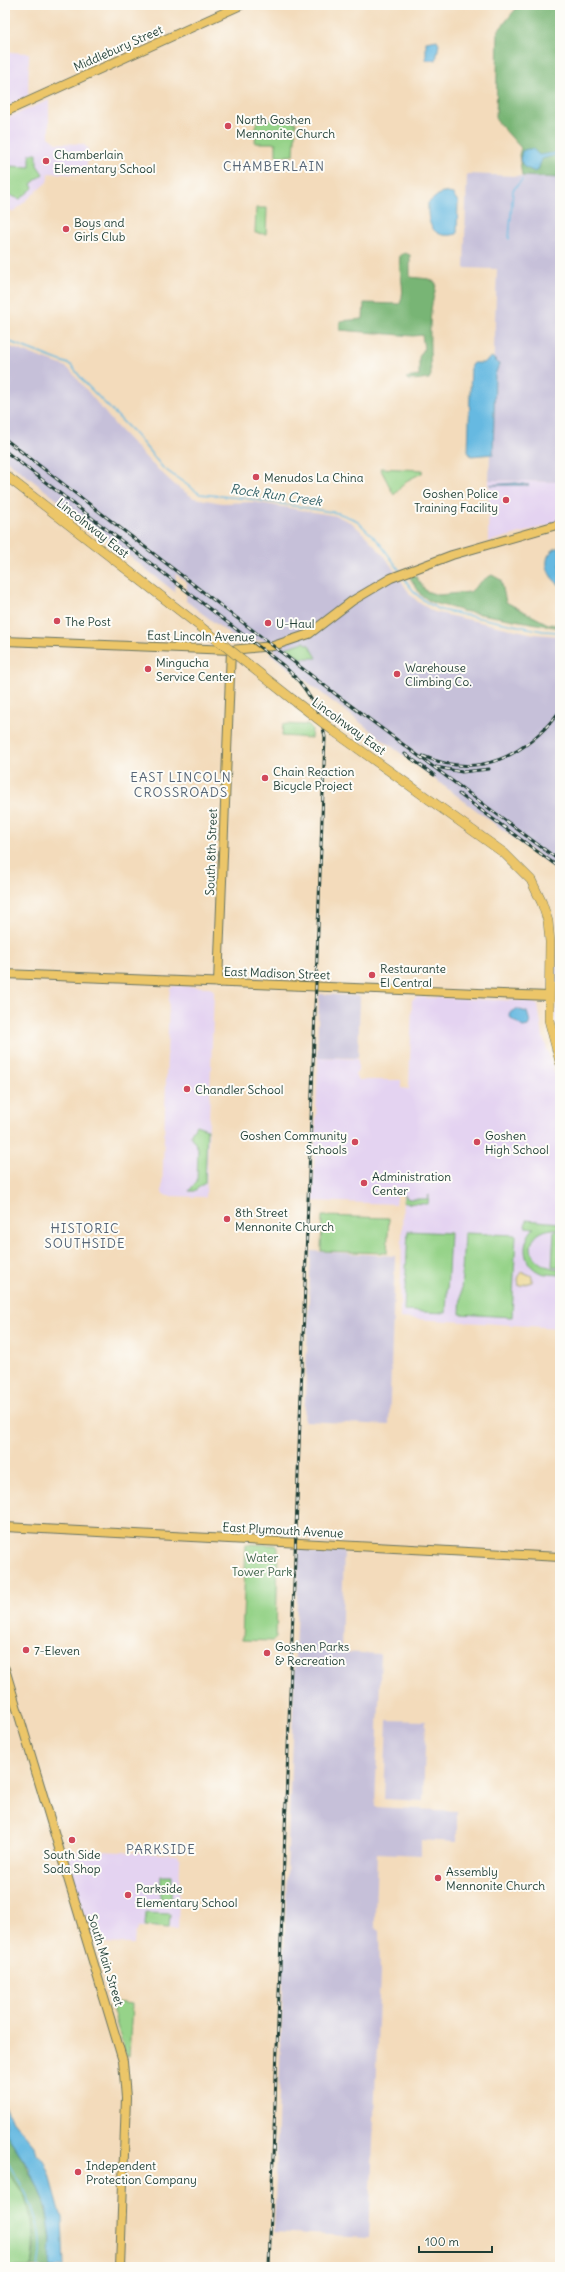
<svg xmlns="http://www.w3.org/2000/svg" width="565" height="2272" font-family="Delius,sans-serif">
<rect width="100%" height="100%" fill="#fdfcf7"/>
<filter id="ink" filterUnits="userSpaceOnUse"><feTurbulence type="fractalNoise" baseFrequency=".025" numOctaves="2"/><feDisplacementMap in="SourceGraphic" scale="8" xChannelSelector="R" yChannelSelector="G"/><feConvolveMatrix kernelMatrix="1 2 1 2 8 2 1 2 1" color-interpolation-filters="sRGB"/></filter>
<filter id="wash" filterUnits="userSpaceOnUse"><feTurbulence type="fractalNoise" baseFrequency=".012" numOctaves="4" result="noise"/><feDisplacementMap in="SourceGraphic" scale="16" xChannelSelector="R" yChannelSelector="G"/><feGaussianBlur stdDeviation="0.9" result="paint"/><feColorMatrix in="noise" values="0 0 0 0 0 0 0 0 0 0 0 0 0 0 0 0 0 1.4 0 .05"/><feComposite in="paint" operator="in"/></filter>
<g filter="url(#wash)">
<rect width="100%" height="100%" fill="#f3dbbb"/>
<!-- built -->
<g fill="#e4d3f1">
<polygon points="6,52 29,53 28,96 5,106"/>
<polygon points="49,100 49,137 57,143 83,144 88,148 86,175 49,173 47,182 13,212 5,207 5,119"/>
<polygon points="489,480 560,482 560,522 488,542"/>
<polygon points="173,986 210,987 214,991 206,1197 167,1196 162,1193 169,998 170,988"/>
<polygon points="416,997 530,1001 538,1005 543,1036 560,1090 560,1328 400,1318 403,1194 397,1193 395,1204 313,1201 318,1057 358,1059 358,1071 355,1075 358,1080 401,1080 401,1088 409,1089 412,1000"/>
<polygon points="560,1002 560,1048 553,1013"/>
<polygon points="82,1850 177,1855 180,1860 178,1929 139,1927 135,1934 134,1944 92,1943 68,1862 69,1855"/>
</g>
<!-- industrial -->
<g fill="#c6c0d9">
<polygon points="467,174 560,178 560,482 489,480 497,269 464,268"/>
<polygon points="5,345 64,366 70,370 116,426 151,463 176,486 194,498 222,503 254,502 337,516 352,523 364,534 386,558 410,594 418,602 434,612 534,634 560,636 560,872 437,781 269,653 277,652 262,640 241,643 186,601 187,582 176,574 175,592 5,459"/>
<polygon points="560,929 560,989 557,987 554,978 554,955"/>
<polygon points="319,994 360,996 358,1058 317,1057"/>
<polygon points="311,1251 395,1256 389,1425 304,1421"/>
<polygon points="299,1546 344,1548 341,1652 381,1654 375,1807 457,1811 457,1842 421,1840 421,1855 377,1853 375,1916 375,1926 379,1930 380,1974 369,2237 274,2232"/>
<polygon points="387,1720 426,1721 423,1801 384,1799"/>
</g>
<!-- green -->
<g fill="#96d389" stroke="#5a885e">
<polygon points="257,119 292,120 296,123 294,154 290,156 276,156 276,143 255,143"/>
<polygon points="30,154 37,154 37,165 43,174 31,184 33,188 20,199 11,196 8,193 8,166 30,167"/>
<polygon points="256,208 267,208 266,234 255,233"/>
<polygon points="380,468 423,470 422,473 406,481 394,495"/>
<polygon points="304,642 310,646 317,658 300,658 286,648"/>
<polygon points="283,724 308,725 312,729 311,738 282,736"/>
<polygon points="196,1125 207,1129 205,1183 194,1191 189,1191 197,1181 198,1148 190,1135"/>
<polygon points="405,1195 408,1199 427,1199 429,1195 428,1204 406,1203 403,1202"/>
<polygon points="322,1216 389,1218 387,1253 321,1251"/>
<path d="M526,1220L560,1223V1229C524,1226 519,1266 560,1269V1275C554,1274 547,1275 541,1273C521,1265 521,1241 534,1228L525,1227Z"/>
<polygon points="408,1231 450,1233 446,1313 404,1311"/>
<polygon points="554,1231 560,1231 560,1267 552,1266"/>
<polygon points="464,1233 516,1235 512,1317 460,1314"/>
<polygon points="246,1544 276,1545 278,1548 276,1638 273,1641 242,1640"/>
<polygon points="161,1876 172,1876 171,1899 160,1899"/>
<polygon points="146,1913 170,1914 169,1928 145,1926"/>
<polygon points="110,2001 132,2004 129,2056 126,2056"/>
<path d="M5,2168C11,2177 19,2187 25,2196C36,2217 34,2245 31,2267H5Z"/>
</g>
<!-- forest -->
<g fill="#78b575" stroke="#4c7954">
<polygon points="519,5 560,5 560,178 522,176 519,155 521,148 496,120 498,31"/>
<path d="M405,253L410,255V277L429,279L436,283C436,291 432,300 431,310C429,332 430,353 431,375L429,379L408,380L406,378L419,376V357L424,349L422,335L413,336L340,330V321L363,319L364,303L400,304C407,288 397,271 400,255Z"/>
<polygon points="414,574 426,591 438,595 470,592 483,580 492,575 501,580 506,602 548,624 560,625 560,628 463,611 431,602 421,595 409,576"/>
<path d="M5,2132C35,2176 56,2212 50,2267H31L34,2249L32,2221L25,2197L5,2168Z"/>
</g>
<!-- sand -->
<polygon fill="#eeda9e" stroke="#868c69" points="521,1271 532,1276 532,1282 519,1286 518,1279"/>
<!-- water -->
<g fill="#66b9e1" stroke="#427b8a">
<polygon points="437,40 439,44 436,60 426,60 426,42"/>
<polygon points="527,149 533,149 539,155 560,152 560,154 542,159 538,170 535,172 524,167 520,160 522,151"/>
<path d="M442,192L453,194L458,202L457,234C432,240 427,224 428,203Z"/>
<polygon points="492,357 499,364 495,375 493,454 471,456 468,452 471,365 473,363 483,363"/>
<polygon points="516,483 529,485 490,485"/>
<path d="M560,547V585C545,576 540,552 560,547Z"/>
<polygon points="516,1009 527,1012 530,1022 528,1026 523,1027 511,1018 509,1013"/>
<polygon points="5,2106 10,2117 34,2145 36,2154 45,2162 50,2175 62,2218 64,2267 50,2267 51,2237 46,2207 30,2169 5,2132"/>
</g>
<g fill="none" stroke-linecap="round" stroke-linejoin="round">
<!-- stream -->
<g stroke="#66b9e1" stroke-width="1.5">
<polyline points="509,239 513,190 522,180"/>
<polyline points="5,340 71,365 85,383 136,435 163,468 200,494 251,499 338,513 356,520 379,542 400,571"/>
<path d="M403,576C413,593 423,602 441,610L543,631L560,632"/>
<path d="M5,2159C27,2191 47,2227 38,2267"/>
</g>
</g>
</g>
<g filter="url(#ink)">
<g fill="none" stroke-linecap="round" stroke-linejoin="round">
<defs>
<g id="major">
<polyline points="5,112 241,5"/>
<polyline points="5,641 231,650 273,646 309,634 352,601 391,578 452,555 560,524"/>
<polyline points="5,974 549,996"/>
<polyline points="218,983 231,650"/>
<polyline points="5,1527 560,1557"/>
<polyline points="5,1669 123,2061 126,2098 120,2267"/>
</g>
<g id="highway">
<polyline points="5,475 215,638"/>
<polyline points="249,665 292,699"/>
<polyline points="335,732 504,853 531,880 542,903 548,921 550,942 549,1020 560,1062"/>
</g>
</defs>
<!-- major casing -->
<use href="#major" stroke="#697463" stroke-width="10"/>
<!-- highway casing -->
<use href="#highway" stroke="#697463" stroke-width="10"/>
<!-- major -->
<use href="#major" stroke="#ecc669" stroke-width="8"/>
<!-- highway -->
<use href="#highway" stroke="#ecc669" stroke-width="9"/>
<defs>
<g id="rail">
<polyline points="5,439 338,696 560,861"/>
<path d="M5,451L284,666C306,686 320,709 325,737L269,2267"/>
<polyline points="405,754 434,775"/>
<path d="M423,756C479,780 525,756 560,711"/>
<polyline points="436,767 462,772 489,769"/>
<polyline points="459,794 560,868"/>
</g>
</defs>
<!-- rail casing -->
<use href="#rail" stroke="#1f3d34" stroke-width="3"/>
<!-- rail -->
<use href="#rail" stroke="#fdfcf7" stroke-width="1.5" stroke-dasharray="4.5" stroke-linecap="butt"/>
<defs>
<g id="highway-bridge">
<polyline points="215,638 249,665"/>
<polyline points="292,699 335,732"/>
</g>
</defs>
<!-- highway-bridge casing -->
<use href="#highway-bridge" stroke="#697463" stroke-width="10" stroke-linecap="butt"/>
<!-- highway-bridge -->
<use href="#highway-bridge" stroke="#ecc669" stroke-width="9"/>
</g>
</g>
<!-- markers -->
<g fill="#d1495b" stroke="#fdfcf7" stroke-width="1.5">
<circle cx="228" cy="126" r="4"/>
<circle cx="46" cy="161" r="4"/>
<circle cx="66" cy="229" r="4"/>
<circle cx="256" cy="477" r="4"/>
<circle cx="506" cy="500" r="4"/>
<circle cx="57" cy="621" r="4"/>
<circle cx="268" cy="623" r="4"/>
<circle cx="148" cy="669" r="4"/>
<circle cx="397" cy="674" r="4"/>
<circle cx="265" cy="778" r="4"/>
<circle cx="372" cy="975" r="4"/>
<circle cx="187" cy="1089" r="4"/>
<circle cx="355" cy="1142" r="4"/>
<circle cx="477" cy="1142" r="4"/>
<circle cx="364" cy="1183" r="4"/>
<circle cx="227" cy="1219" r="4"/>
<circle cx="26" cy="1650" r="4"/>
<circle cx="267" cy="1653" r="4"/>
<circle cx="72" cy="1840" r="4"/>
<circle cx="438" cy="1878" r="4"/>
<circle cx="128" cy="1895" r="4"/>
<circle cx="78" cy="2172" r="4"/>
</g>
<g text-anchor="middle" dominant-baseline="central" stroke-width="4" stroke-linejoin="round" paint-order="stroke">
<!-- street labels -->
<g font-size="12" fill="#1f3d34" stroke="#fdfcf7">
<text transform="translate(118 48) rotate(-24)">Middlebury Street</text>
<text transform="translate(93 528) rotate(38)">Lincolnway East</text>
<text transform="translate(201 636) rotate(1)">East Lincoln Avenue</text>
<text transform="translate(349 726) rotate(36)">Lincolnway East</text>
<text transform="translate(211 852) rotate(-88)">South 8th Street</text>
<text transform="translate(277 973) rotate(2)">East Madison Street</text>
<text transform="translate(283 1530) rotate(3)">East Plymouth Avenue</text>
<text transform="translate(106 1960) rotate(73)">South Main Street</text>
</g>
<!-- poi labels -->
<g font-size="12" fill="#1f3d34" stroke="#fdfcf7" text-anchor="start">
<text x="236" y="119">North Goshen<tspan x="236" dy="14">Mennonite Church</tspan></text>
<text x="54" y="154">Chamberlain<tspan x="54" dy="14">Elementary School</tspan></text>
<text x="74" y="222">Boys and<tspan x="74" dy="14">Girls Club</tspan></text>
<text x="264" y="477">Menudos La China</text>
<text x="498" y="493" text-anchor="end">Goshen Police<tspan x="498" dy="14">Training Facility</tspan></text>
<text x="65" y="621">The Post</text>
<text x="276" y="623">U-Haul</text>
<text x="156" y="662">Mingucha<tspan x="156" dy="14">Service Center</tspan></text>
<text x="405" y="667">Warehouse<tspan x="405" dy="14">Climbing Co.</tspan></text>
<text x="273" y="771">Chain Reaction<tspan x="273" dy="14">Bicycle Project</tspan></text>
<text x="380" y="968">Restaurante<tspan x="380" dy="14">El Central</tspan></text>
<text x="195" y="1089">Chandler School</text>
<text x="347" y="1135" text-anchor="end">Goshen Community<tspan x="347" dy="14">Schools</tspan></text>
<text x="485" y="1135">Goshen<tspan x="485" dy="14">High School</tspan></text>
<text x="372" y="1176">Administration<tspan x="372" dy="14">Center</tspan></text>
<text x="235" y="1212">8th Street<tspan x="235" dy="14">Mennonite Church</tspan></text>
<text x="275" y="1646">Goshen Parks<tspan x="275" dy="14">&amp; Recreation</tspan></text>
<text x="34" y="1650">7-Eleven</text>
<text x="72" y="1854" text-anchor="middle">South Side<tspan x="72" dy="14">Soda Shop</tspan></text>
<text x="446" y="1871">Assembly<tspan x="446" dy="14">Mennonite Church</tspan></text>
<text x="136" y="1888">Parkside<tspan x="136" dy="14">Elementary School</tspan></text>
<text x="86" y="2165">Independent<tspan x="86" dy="14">Protection Company</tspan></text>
</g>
<!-- park labels -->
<g font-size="12" fill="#3d6249" stroke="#fdfcf7">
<text x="262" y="1557">Water<tspan x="262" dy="14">Tower Park</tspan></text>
</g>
<!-- neighbourhood labels -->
<g font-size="13" letter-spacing="1" fill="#576677" stroke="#fdfcf7">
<text x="274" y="166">CHAMBERLAIN</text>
<text x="181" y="777">EAST LINCOLN<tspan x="181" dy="15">CROSSROADS</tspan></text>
<text x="85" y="1228">HISTORIC<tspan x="85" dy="15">SOUTHSIDE</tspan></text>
<text x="161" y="1849">PARKSIDE</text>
</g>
<!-- water labels -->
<g font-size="13" font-style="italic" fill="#346268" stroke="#fdfcf7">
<text transform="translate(276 495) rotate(8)">Rock Run Creek</text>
</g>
</g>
<!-- margin -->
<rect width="565" height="2272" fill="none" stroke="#fdfcf7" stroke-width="20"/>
<!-- scale -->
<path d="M419 2246v6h73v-6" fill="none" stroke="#1f3d34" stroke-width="2"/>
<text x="425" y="2246" font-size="12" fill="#1f3d34" stroke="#fdfcf7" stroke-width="3" paint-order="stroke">100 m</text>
</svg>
